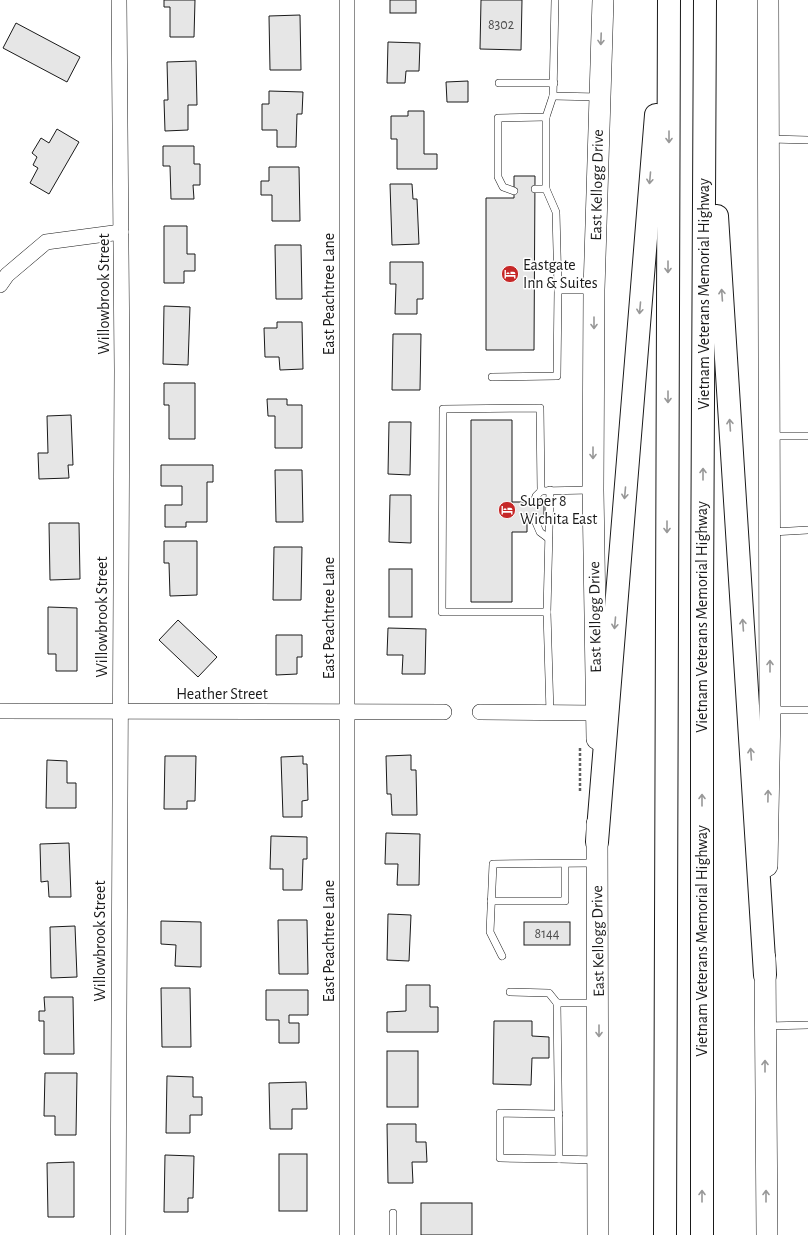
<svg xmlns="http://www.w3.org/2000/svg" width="808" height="1235" font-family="'Alegreya Sans',sans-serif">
<rect width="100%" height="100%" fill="#fff"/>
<!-- building -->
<g fill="#e6e6e6" stroke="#1a1a1a">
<polygon points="164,0 195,0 194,37 170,37 170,7 164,7"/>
<rect x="390" y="0" width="26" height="13"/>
<polygon points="481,0 522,0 521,50 480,49"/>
<polygon points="300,15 301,70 270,70 269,16"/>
<polygon points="16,23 80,57 67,82 3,48"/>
<polygon points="388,42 420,43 419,71 406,71 405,83 387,83"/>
<polygon points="196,61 197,105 188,105 188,130 165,131 164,100 168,100 167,62"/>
<polygon points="468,81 468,102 447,102 446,82"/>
<polygon points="269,91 303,92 302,114 297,114 296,147 277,147 277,130 262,130 262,104 269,104"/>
<polygon points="408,111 424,111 424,154 437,154 437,169 397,169 397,139 391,139 391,116 408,116"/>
<polygon points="57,129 79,142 49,194 30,183 38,168 33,165 37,157 32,153 41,138 49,143"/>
<polygon points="163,146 194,146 194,164 200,164 200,185 193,185 194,199 171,199 170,166 163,166"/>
<polygon points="269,167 299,167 300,221 272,221 272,195 261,195 261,181 269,181"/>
<polygon points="514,176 535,176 534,350 486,350 486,198 514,198"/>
<polygon points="390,184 412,184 413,199 417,199 419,244 392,245"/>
<polygon points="164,226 187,226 187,254 195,254 195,271 184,271 184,283 164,283"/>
<polygon points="275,245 301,245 302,299 276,299"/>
<polygon points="390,262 423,262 423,299 417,299 417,314 395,314 396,284 390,284"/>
<polygon points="164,306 190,307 188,365 163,364"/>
<polygon points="277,322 302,322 303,369 280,370 279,357 265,357 264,328 277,328"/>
<polygon points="393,334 421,334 420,390 392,390"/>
<polygon points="164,383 195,383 195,439 169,439 169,405 164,405"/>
<polygon points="267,399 287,399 287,405 302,405 302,448 275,448 275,416 268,416"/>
<polygon points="71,415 73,465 68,465 69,478 39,479 38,453 48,453 47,416"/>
<polygon points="471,420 512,420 512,502 544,502 544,518 527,518 527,532 512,532 512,602 471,602"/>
<polygon points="389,422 411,422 410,475 388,474"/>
<polygon points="161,465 213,465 213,482 207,482 207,522 186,522 186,527 165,527 165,505 182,505 182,486 161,486"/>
<polygon points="275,470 302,470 303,522 276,522"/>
<polygon points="390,495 411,495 411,543 389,542"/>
<polygon points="49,523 79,523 80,579 50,580"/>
<polygon points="164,541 197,541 197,595 170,596 169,563 164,563"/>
<polygon points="274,547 302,547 301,600 273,600"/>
<rect x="389" y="569" width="23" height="48"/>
<polygon points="48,607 77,608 77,671 56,671 56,654 48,654"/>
<polygon points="178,620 217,657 198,677 159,640"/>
<polygon points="388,628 426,629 425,674 402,674 403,655 387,655"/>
<polygon points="276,635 302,635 302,657 297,657 297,674 276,675"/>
<polygon points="411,755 411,770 416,770 417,815 392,815 391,794 387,794 386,756"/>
<polygon points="165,756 196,756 195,801 187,801 187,809 164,809"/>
<polygon points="303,756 303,764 307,764 308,800 302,801 302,817 283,817 281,757"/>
<polygon points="47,760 67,761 67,783 76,783 76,808 46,808"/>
<polygon points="386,833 420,834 419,885 397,885 398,864 385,864"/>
<polygon points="271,836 307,837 307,859 303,859 302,890 283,890 283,869 270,869"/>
<polygon points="69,843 71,897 49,897 48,881 41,882 40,844"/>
<polygon points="388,914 411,915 409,961 387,960"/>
<polygon points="278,920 307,920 308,974 279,974"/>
<polygon points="161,921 201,922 201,967 175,966 176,945 161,944"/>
<rect x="524" y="922" width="46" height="23"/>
<polygon points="75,926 77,977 51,978 50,927"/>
<polygon points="406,985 430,985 430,1007 438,1007 438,1032 387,1032 387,1012 406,1011"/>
<polygon points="161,988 190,988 191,1047 162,1047"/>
<polygon points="266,990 308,990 308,1015 289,1015 289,1023 299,1023 299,1043 279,1043 279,1020 266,1020"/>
<polygon points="44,997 73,997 74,1054 44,1054 44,1021 39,1021 39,1011 45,1011"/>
<polygon points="494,1021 532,1021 532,1036 549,1037 549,1058 532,1058 531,1085 493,1084"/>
<rect x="387" y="1051" width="31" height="56"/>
<polygon points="45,1073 77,1073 76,1135 55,1135 55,1116 44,1116"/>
<polygon points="167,1076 193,1077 193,1097 202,1097 202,1115 190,1115 190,1133 166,1133"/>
<polygon points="306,1082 307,1109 292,1109 292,1129 270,1129 269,1083"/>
<polygon points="387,1124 416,1124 416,1142 426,1142 427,1162 412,1162 413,1183 388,1183"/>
<rect x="279" y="1154" width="28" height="57"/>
<polygon points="165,1155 194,1156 193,1198 188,1198 188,1212 164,1212"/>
<polygon points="74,1162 74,1217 48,1217 47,1163"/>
<rect x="421" y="1203" width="51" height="32"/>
</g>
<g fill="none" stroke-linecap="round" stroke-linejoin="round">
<defs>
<g id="service">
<polyline points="555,0 553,96 599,97"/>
<polyline points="499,83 554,83"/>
<polyline points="546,117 546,189"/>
<polyline points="770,139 808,140"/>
<polyline points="535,189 546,189 556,212 558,290 592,290"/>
<polyline points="514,191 503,187 498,177 498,118 546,117 553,96"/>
<polyline points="492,377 557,376 558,290"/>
<polyline points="772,436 808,436"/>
<polyline points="550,490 547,612 550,713"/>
<polyline points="534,502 536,496 541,491"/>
<polyline points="534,518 540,532 548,538"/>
<polyline points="772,532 808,530"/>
<polyline points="547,612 442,612 443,409 540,408 541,491 591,490"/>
<polyline points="772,710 808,710"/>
<polyline points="491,901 565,901 565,864"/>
<polyline points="502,956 490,932 493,864 596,863"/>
<polyline points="510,992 549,993 557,1003"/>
<polyline points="596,1003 557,1003 559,1159 596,1160"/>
<polyline points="767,1026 808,1025"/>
<polyline points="559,1114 500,1113 500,1158 559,1159"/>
<polyline points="393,1213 393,1235"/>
</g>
<g id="minor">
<polyline points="0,285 7,275 46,242 121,232"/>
<polyline points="0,711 444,712"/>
<polyline points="480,712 597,713"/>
<polyline points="118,1235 122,370 119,0"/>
<polyline points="347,1235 347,0"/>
</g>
<g id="secondary">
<polyline points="597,739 593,490 594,290 603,0"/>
<polyline points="597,824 598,1235"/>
<polyline points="767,866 770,711 768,0"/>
<polyline points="765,958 767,1235"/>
</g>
<g id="motorway">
<polyline points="717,216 765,975"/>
<polyline points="597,842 656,115"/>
<polyline points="665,1235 669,0"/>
<polyline points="702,1235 702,603 705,0"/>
</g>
</defs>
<!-- service casing -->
<use href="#service" stroke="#1a1a1a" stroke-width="8"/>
<!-- minor casing -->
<use href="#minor" stroke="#1a1a1a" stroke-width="16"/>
<!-- secondary casing -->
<use href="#secondary" stroke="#1a1a1a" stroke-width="22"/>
<!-- motorway casing -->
<use href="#motorway" stroke="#1a1a1a" stroke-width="24"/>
<!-- path -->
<polyline stroke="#5f5f5f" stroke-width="2.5" stroke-dasharray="3 2" stroke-linecap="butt" points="580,748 580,791"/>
<!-- service -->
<use href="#service" stroke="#fff" stroke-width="7"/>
<!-- minor -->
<use href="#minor" stroke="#fff" stroke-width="15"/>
<!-- secondary -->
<use href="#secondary" stroke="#fff" stroke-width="21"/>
<!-- motorway -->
<use href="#motorway" stroke="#fff" stroke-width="22"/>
</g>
<!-- one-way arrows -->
<defs><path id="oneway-shaft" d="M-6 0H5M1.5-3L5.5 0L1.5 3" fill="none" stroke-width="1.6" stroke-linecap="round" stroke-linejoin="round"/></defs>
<g stroke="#989898">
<use href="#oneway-shaft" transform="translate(601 39) rotate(92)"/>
<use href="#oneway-shaft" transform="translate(669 137) rotate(90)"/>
<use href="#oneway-shaft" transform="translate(650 178) rotate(95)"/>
<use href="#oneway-shaft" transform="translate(668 267) rotate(90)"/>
<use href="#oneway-shaft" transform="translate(722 295) rotate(-94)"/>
<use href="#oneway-shaft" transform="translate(640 308) rotate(95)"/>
<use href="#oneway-shaft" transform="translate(594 323) rotate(90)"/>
<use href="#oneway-shaft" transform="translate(668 397) rotate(90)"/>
<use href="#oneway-shaft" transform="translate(730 425) rotate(-94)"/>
<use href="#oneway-shaft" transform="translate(593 453) rotate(90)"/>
<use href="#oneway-shaft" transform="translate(703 474) rotate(-90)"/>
<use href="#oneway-shaft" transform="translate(625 493) rotate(95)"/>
<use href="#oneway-shaft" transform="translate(667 527) rotate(90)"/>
<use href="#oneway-shaft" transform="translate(615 623) rotate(95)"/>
<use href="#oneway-shaft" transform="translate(743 625) rotate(-94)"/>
<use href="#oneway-shaft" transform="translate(770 666) rotate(-90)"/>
<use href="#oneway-shaft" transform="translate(751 754) rotate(-94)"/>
<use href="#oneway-shaft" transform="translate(768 796) rotate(-89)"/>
<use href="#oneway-shaft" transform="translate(702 800) rotate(-90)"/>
<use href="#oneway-shaft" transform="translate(599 1031) rotate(90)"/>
<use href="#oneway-shaft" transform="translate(765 1066) rotate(-90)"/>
<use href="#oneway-shaft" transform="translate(702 1196) rotate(-90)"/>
<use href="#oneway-shaft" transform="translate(766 1196) rotate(-90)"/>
</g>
<!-- icons -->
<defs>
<symbol id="hotel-disc" viewBox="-11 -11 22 22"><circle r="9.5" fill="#c62828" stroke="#fff"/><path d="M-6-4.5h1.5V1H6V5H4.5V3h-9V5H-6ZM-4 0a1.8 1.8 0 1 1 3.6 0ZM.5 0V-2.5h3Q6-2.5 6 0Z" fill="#fff"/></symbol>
</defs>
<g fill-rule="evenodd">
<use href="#hotel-disc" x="500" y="264" width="20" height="20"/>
<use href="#hotel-disc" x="497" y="500" width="20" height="20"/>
</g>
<g text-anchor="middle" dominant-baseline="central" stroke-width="3" stroke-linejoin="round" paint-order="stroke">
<!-- number labels -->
<g font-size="14" fill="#4d4d4d">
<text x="501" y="25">8302</text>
<text x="547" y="934">8144</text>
</g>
<!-- street labels -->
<g font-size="16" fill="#1a1a1a" stroke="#fff">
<text transform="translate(597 185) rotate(-89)">East Kellogg Drive</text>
<text transform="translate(104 294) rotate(-90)">Willowbrook Street</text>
<text transform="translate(329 294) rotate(-90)">East Peachtree Lane</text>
<text transform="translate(704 294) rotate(-90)">Vietnam Veterans Memorial Highway</text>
<text transform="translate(102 617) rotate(-90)">Willowbrook Street</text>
<text transform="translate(595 617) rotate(-91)">East Kellogg Drive</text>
<text transform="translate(702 617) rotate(-90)">Vietnam Veterans Memorial Highway</text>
<text transform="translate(329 618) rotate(-90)">East Peachtree Lane</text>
<text x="222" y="694">Heather Street</text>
<text transform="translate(100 941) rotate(-90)">Willowbrook Street</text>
<text transform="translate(329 941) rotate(-90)">East Peachtree Lane</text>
<text transform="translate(598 941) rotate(-91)">East Kellogg Drive</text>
<text transform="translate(702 941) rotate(-90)">Vietnam Veterans Memorial Highway</text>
</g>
<!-- poi labels -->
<g font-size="16" fill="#1a1a1a" stroke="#fff" text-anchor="start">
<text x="523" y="265">Eastgate<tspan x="523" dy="18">Inn &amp; Suites</tspan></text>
<text x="520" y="501">Super 8<tspan x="520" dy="18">Wichita East</tspan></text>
</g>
</g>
</svg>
